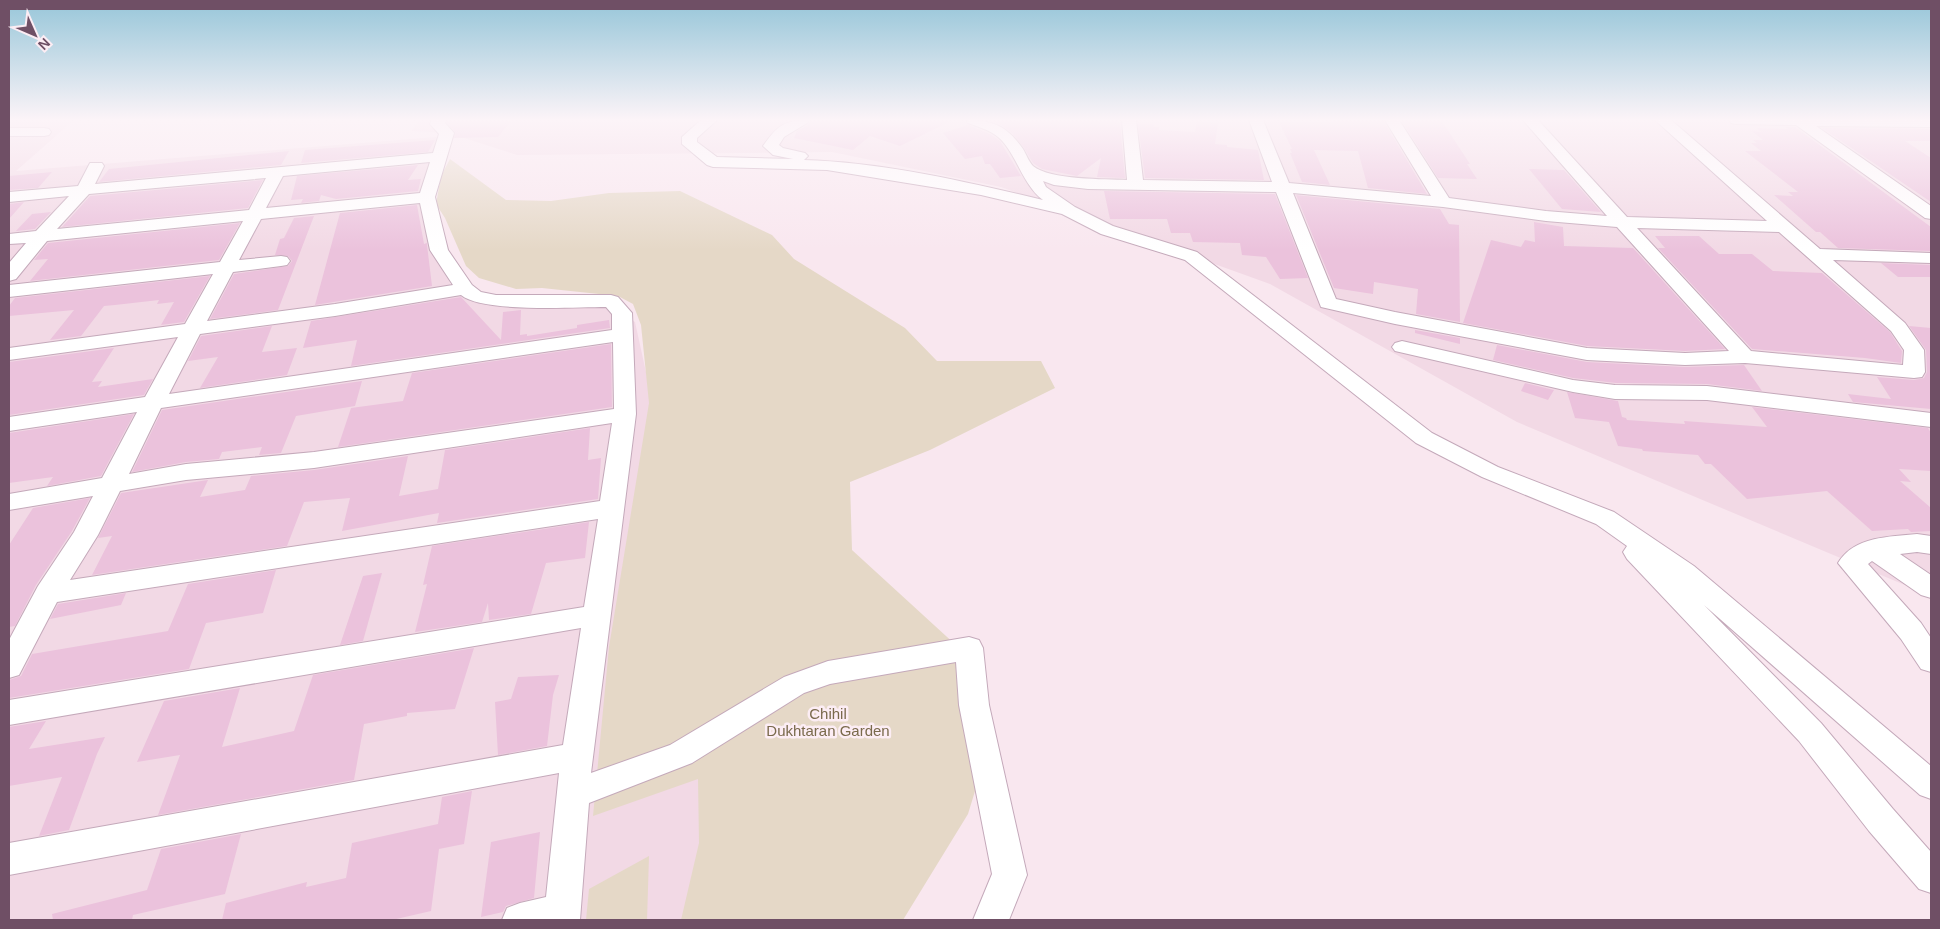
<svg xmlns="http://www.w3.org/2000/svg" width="1940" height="929" font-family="Helvetica,sans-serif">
<rect width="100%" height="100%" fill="#f9e7ef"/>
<!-- residential -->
<g fill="#f2d9e5">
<polygon points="9,120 74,120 16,171 448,136 423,207 451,286 482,303 605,302 635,322 766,920 9,920"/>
<polygon points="419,120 1931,120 1931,596 1517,422 1270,284 1001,187 832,152 517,155 449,133 411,131"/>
</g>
<!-- green -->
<g fill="#e5d8c7">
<polygon points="450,159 506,200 551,201 609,193 680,191 772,235 794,259 905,328 937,361 1041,361 1055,388 930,450 850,482 852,550 958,647 983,765 968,814 903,920 681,920 699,843 698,779 593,816 609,647 649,403 641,325 633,304 618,296 542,288 516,289 479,278 466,266 445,218 436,204 441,176"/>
<polygon points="649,856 647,920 586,920 589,889"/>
</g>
<!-- building -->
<g fill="#ebc2dc">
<polygon points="448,120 512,120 498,137 454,138 455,132 447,123"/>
<polygon points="811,120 953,120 900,146 870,136 853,150 794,138 797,131 808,125"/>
<polygon points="986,120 1117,120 1118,123 1120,123 1125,178 1097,177 1101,158 1077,176 1042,169 1033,163 1024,148 1012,133 1000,124"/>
<polygon points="1331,120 1383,120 1427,194 1368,188 1358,151 1314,150 1330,185 1302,182 1290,153 1292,153 1290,149 1292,149 1279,122 1332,122"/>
<polygon points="1401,120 1441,120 1470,164 1467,164 1477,179 1438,178"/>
<polygon points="1197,121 1218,123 1215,144 1227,145 1227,147 1258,150 1264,180 1145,178 1138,124 1153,124 1154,127 1159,127 1159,130 1195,132"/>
<polygon points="968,125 990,134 1000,141 1021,176 1000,178 990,164 985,164 982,156 965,159 943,133"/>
<polygon points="1785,127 1795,127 1931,227 1931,251 1838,248 1820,232 1816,232 1774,195 1793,196 1788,192 1798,192 1745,151 1761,151 1751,143 1757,143 1753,140 1763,140 1752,131 1761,132 1757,128 1788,129"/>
<polygon points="1822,128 1931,129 1931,141 1905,141 1931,158 1931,202"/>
<polygon points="435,140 428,152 301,163 305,150"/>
<polygon points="289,151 281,165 99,182 109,169"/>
<polygon points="418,165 408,180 421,179 418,191 336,199 321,195 319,201 301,203 303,199 291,200 297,176"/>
<polygon points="1529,169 1564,170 1601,212 1562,209"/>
<polygon points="52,172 38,188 9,190 9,176"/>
<polygon points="263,180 248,208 62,227 90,196"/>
<polygon points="1104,191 1275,194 1308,278 1280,279 1266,257 1242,255 1240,243 1193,242 1190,233 1171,233 1167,219 1110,219"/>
<polygon points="1296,195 1440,209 1449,224 1459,225 1460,322 1416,314 1418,289 1374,282 1373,294 1334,288"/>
<polygon points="24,202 9,219 9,204"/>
<polygon points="417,205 424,244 427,243 427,245 432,286 315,305 340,213"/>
<polygon points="51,212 35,229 16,231 32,214"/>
<polygon points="314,216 278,310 210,319 234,274 288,266 292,261 288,256 275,255 280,239 284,238 294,218"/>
<polygon points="1534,222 1563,227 1564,246 1633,248 1725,349 1685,351 1587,346 1463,323 1491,240 1521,247 1525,240 1535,242"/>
<polygon points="240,223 219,260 30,281 48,259 34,260 48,243"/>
<polygon points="1655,236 1699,236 1719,254 1752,254 1773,271 1822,273 1890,332 1902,351 1901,363 1865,358 1752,349 1658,248 1665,248"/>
<polygon points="1881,263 1931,265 1931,277 1898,277"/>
<polygon points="210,276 184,322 161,325 174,302 157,304 159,300 115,305 104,306 81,336 50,340 74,310 9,316 9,306 15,298"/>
<polygon points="461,297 501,340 503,312 521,310 520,335 527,334 527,336 577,328 577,325 609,320 610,328 351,366 357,340 303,348 311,321"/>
<polygon points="272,326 262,352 297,348 287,375 200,388 218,357 188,361 201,336"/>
<polygon points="1909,326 1931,328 1931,409 1853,402 1848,394 1891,399 1877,377 1914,380 1924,378 1927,372 1926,350"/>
<polygon points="1415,330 1460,338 1460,344 1415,333"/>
<polygon points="611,344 612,407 338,447 351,408 403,401 412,373"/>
<polygon points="1497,345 1587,362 1685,367 1744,365 1762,391 1707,384 1616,383 1573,378 1493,360"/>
<polygon points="114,348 92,382 102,381 98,387 153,379 144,395 9,415 9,362"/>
<polygon points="362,381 355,406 296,416 281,453 259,455 262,447 222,452 219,459 186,462 132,472 162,410"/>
<polygon points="1525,383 1554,390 1548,400 1521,391"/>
<polygon points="1567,392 1618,401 1622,417 1626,418 1627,420 1685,424 1684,421 1767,427 1752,407 1928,428 1931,433 1931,471 1899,469 1911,482 1900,481 1931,508 1931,531 1911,532 1908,529 1872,531 1827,491 1747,499 1711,464 1705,464 1698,455 1643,451 1642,449 1618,446 1609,422 1575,418"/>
<polygon points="134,414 101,476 47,486 53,477 9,483 9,433"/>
<polygon points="590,428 588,460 601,458 598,499 437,523 439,513 342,531 350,498 304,502 287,546 92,575 112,536 98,538 121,493 208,480 200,497 245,490 251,476 314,470 408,456 399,496 438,489 445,450"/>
<polygon points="90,498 72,531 36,585 15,626 9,627 9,545 33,508"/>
<polygon points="589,522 585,558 546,563 531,614 489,620 488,603 482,622 415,632 427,584 423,585 432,546"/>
<polygon points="276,570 263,613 206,623 189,669 9,698 9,680 21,676 32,654 168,631 188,584"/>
<polygon points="382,573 363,641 340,645 363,576"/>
<polygon points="126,593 121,605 50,619 58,604"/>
<polygon points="474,648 455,709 407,713 407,716 364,724 354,780 158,815 180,755 137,762 164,701 240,688 222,747 294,731 313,675"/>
<polygon points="559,675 553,695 547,746 498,755 495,702 511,699 518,677"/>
<polygon points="46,721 29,749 105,737 97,754 69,830 39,836 62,777 9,786 9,727"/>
<polygon points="472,791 464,844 439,849 431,911 392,920 222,920 226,903 307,882 306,887 346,878 352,843 438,824 442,797"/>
<polygon points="540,832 534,898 506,906 503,912 481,917 491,842"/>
<polygon points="241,834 225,894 133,915 132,920 53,920 52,914 147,890 161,849"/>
</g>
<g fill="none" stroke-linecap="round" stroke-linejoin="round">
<defs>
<g id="street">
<path d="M432,120H446L445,123L454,133L435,197L448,250L472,285L481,292L496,295H611L618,297L632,313L636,414L591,773L670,745L784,677L828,661L969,637L979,640L983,648L989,705L1027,875L1009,920H973L992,874L959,705L956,662L830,684L804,693L692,763L589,803L580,920H502L507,908L520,903L546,897L559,773L9,875V843L563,745L581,628L9,725V700L584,607L598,519L57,602L19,675L9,678V640L38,586L74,532L93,496L9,510V494L102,478L137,412L9,431V417L145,397L178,337L9,360V348L185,324L213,274L9,297V285L220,262L243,221L47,241L16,279L9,281V263L26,243L9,244V234L36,231L69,196L9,202V192L78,186L90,163H102L104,166L95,184L433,153L439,134L430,124ZM430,162L420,193L266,208L283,176ZM266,178L249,210L57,229L89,194ZM420,203L430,250L453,285L335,304L207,321L233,272L281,266L287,265L290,261L287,257L281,256L239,260L261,219ZM461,295C483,313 574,307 606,307L612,314V330L169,394L200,334L335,316ZM613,342L614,409L314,452L186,464L129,474L161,408ZM612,423L600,501L70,580L98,535L120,491L186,480L314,468Z"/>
<path d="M701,120H717L697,138V142L717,157L793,159L773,155L763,146C777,126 784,120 809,120L807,123L784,137L779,145L783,148L805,153L808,156L804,160C881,162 968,182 1043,200C1021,184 1015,147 994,134C986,129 976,126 968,123L966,120C993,120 1007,126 1023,149C1026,154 1029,162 1033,166C1050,180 1105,179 1127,180L1122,120H1136L1143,180L1272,182L1249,120H1263L1289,183L1431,196L1385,120H1399L1449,198L1546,211L1607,216L1523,120H1538L1627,217L1767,221L1655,120H1671L1820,249L1931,253V263L1833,260L1905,323L1924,350L1925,372L1922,377L1914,378L1745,363L1685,365L1587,360L1395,324L1321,307L1276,192L1088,189L1054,185L1043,181L1046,187L1075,207L1113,226L1197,252L1432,433L1498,467L1614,512L1694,566L1931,766V799L1920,795L1704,605L1821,723L1893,809L1931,852V893L1919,889L1869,831L1799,741L1627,559L1623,552L1627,546L1596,524L1482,477L1416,443L1185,260L1101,234L1062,214L981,195L827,170L713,167L707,165L682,144V137ZM1293,193L1443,207L1546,221L1617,227L1729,351L1685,353L1587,348L1395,312L1336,299ZM1637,228L1779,232L1891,331L1904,350L1903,365L1751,351Z"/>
<polygon points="1729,120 1931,120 1931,127 1816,126 1931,206 1931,219 1925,218 1796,125 1736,124 1731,123"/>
<polygon points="9,128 44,128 49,129 51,132 49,135 44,136 9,136"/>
<polygon points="1402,341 1573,380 1615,385 1707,386 1931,413 1931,427 1707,400 1615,399 1573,392 1395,351 1392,347 1395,343"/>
<path d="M1917,534L1931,536V554L1917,552L1900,554L1931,575V598L1921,595L1872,561L1868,564L1921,623L1931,638V672L1921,669L1901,639L1838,563C1854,536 1889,537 1917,534Z"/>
</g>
</defs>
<!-- street casing -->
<use href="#street" stroke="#c4a9ba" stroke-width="2"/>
<!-- street -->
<use href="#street" fill="#fff" fill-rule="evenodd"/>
</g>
<!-- sky -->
<linearGradient id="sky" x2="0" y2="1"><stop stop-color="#97c6d9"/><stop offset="0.48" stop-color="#fcf4f8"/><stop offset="1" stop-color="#fcf4f8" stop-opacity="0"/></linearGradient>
<rect width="1940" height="250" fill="url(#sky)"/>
<g text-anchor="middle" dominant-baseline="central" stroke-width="5" stroke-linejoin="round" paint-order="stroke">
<!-- near-park labels -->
<g font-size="15" fill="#7a6a4c" stroke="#fcedf4">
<text x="828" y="713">Chihil<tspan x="828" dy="17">Dukhtaran Garden</tspan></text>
</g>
</g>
<!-- border -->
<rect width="1940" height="929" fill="none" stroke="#6f4f65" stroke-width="20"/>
<!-- north arrow -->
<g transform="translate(35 35) rotate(135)" stroke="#fcedf4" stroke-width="4" paint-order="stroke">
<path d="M0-4L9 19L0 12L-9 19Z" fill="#6f4f65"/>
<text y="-8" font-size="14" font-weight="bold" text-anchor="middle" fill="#6f4f65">N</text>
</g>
</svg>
